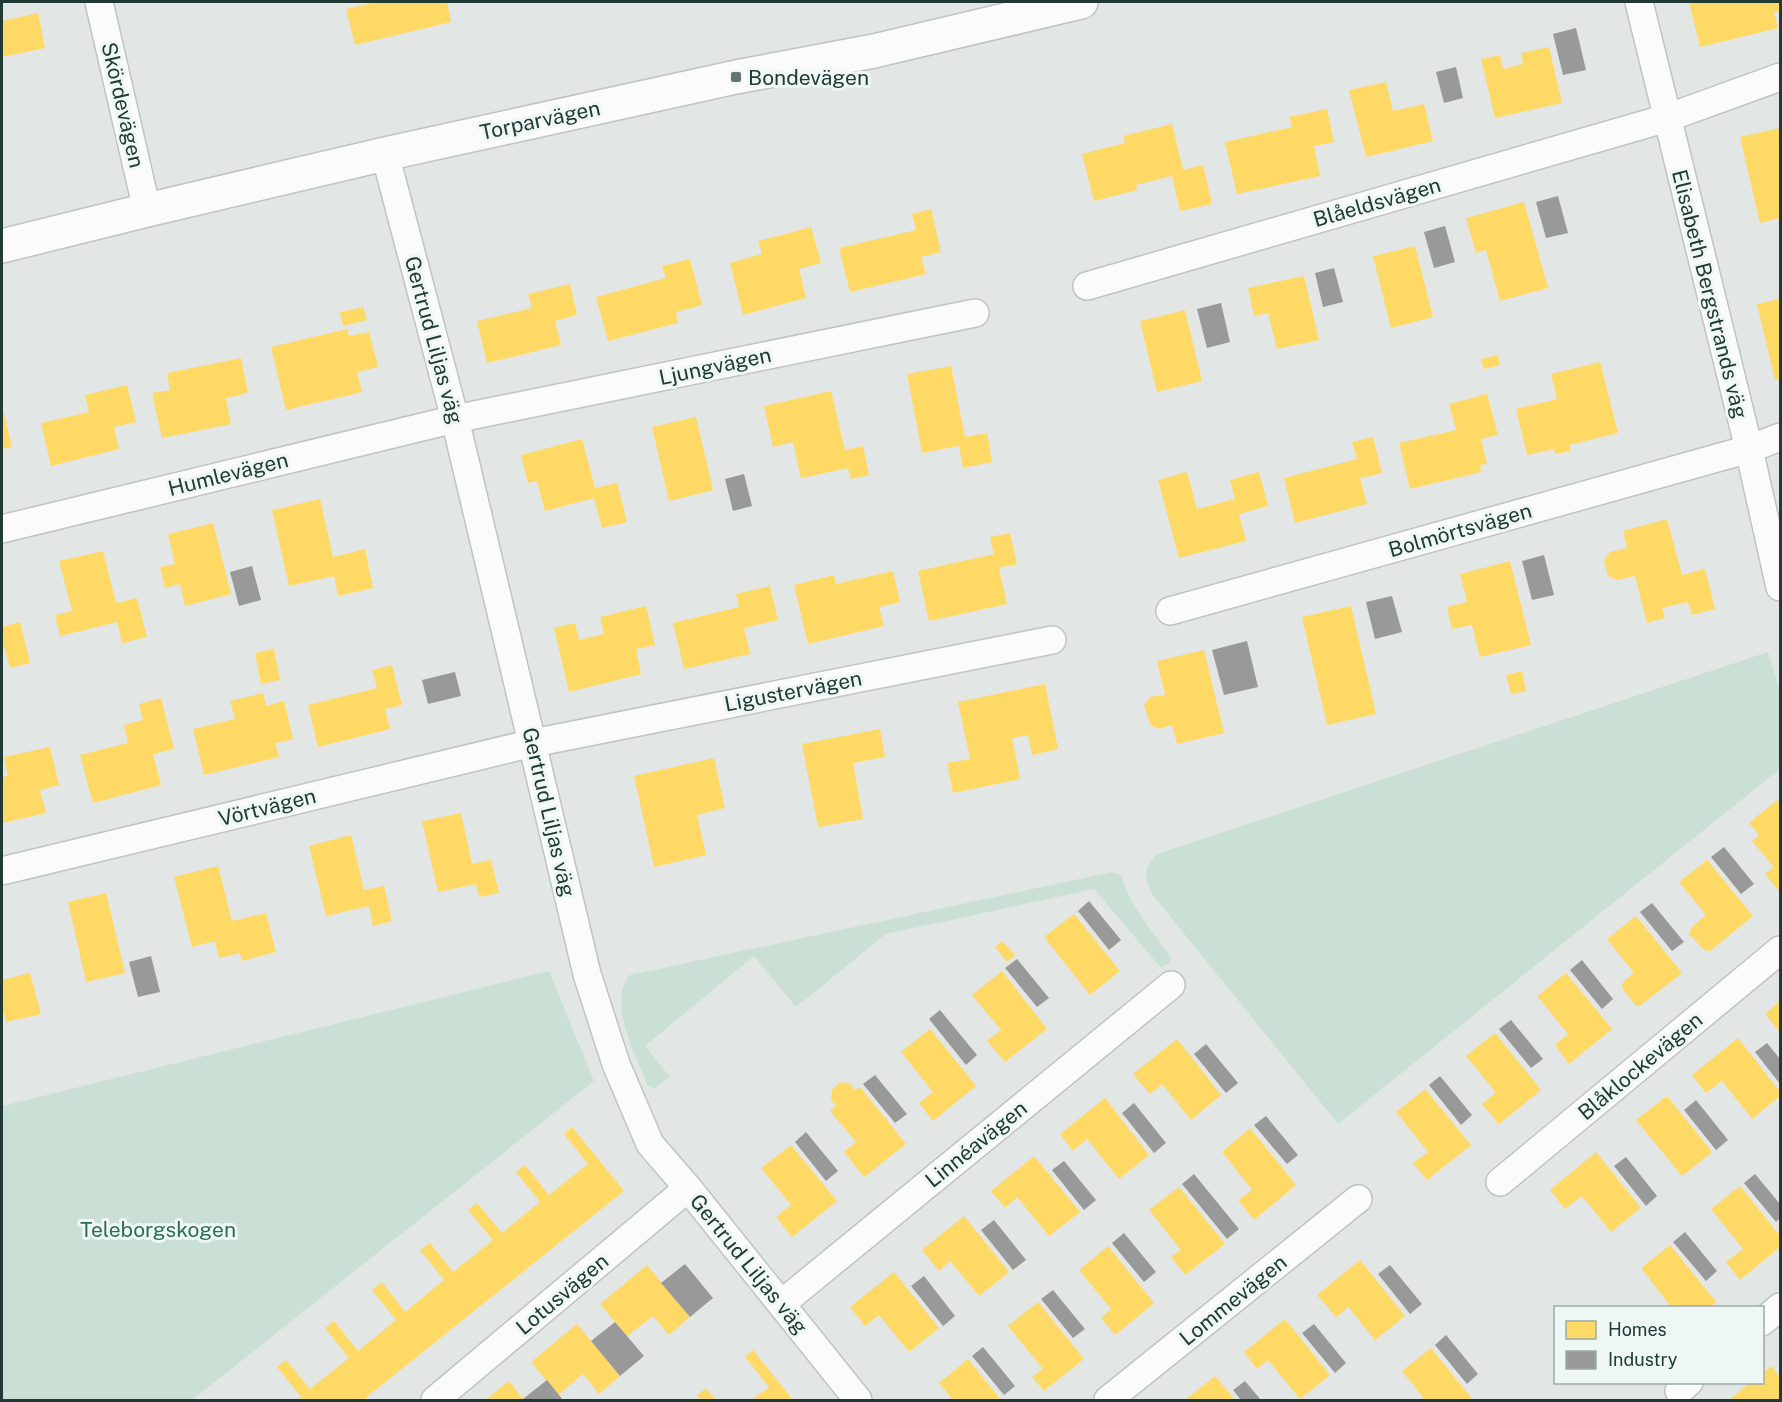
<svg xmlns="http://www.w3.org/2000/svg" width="1782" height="1402" font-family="'Public Sans',sans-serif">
<rect width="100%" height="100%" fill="#e2e7e6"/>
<!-- green -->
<g fill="#cbe0d4">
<path d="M1768,652L1780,690V769L1338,1124L1152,894C1145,875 1142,870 1157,854Z"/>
<path d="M1112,872L1121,875C1130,906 1150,928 1169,954L1171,958L1170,962L1161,968L1094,889L886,934L796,1007L754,956L645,1046L670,1077L654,1089L648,1086C637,1059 606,1001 630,975Z"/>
<polygon points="549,971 594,1081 192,1400 2,1400 2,1106"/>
</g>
<!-- homes -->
<g fill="#ffd966">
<polygon points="377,2 447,2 451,22 355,45 346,9"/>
<polygon points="1689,2 1780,2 1780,11 1774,12 1778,28 1700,47"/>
<polygon points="38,13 45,48 2,57 2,21"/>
<polygon points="1549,47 1562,103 1495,118 1481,59 1500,55 1503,69 1523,64 1521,53"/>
<polygon points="1386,82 1393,111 1424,104 1433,141 1366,157 1349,90"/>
<polygon points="1327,109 1334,142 1314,146 1320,176 1237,194 1225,142 1292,127 1289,117"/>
<polygon points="1172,124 1183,170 1203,165 1212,204 1180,211 1172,176 1136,185 1137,190 1094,201 1082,154 1125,143 1123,136"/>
<polygon points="1780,128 1780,218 1760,223 1740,137"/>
<polygon points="1524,202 1548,288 1500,301 1486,250 1476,253 1466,218"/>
<polygon points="931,209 941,252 921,257 926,274 850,292 839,248 916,230 912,214"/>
<polygon points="811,227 821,263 799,269 806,298 743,315 730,263 762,254 758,241"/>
<polygon points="1415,246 1433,317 1391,328 1373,256"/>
<polygon points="690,259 702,305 676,312 678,323 608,341 596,297 666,278 662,266"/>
<polygon points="1304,276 1319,340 1277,349 1268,313 1254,316 1248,288"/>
<polygon points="570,284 577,315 555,321 561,345 487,363 477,321 532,308 528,294"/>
<polygon points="1780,299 1780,379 1775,380 1757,304"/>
<polygon points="363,307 367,320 343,326 340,312"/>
<polygon points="1185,310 1202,381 1157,392 1140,321"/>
<polygon points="347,329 349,336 369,332 378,367 357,372 362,392 286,410 271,347"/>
<polygon points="1498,355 1500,365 1484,369 1481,359"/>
<polygon points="241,358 248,393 226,398 231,424 162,438 152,393 170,390 167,373"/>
<polygon points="1600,362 1618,433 1569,445 1571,451 1555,454 1554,449 1527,455 1516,409 1557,399 1551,374"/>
<polygon points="951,366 965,437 987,433 992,462 963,468 959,446 922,453 907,374"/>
<polygon points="127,385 136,422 114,427 119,449 51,466 41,423 89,412 85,395"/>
<polygon points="831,391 845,450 863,446 869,475 851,479 848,468 801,478 793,442 773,447 764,406"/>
<polygon points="1487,394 1498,435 1481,439 1487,464 1480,465 1481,472 1410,489 1399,443 1456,430 1449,404"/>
<polygon points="4,413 12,447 2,449 2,414"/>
<polygon points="696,417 713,490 669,501 652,427"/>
<polygon points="1373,437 1382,473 1360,478 1367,504 1295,523 1284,478 1357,459 1352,442"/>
<polygon points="582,439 595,488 617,483 627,522 602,528 594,498 545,511 537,481 528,483 521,455"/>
<polygon points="1187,472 1197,509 1235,499 1230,480 1259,472 1268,506 1239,514 1246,541 1179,558 1158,480"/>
<polygon points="320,499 333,557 365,549 373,588 338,596 334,576 289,586 272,510"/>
<polygon points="1667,519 1682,575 1705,569 1715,609 1692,615 1688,602 1662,608 1665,618 1647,623 1635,576 1617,580 1608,576 1604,560 1610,552 1627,548 1623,531"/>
<polygon points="213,523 231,594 185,606 180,584 165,588 160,567 175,564 168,534"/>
<polygon points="1010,533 1017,564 999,568 1007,604 929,621 918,571 994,554 990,537"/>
<polygon points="103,551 116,603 137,598 147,637 122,643 117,622 60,636 55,615 72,611 59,561"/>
<polygon points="1510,561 1531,645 1480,657 1472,625 1452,629 1447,607 1467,602 1460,574"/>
<polygon points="893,571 900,602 879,607 884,626 808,644 794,585 834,575 836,584"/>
<polygon points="770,586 778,620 744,628 750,654 684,669 673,623 739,607 736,594"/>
<polygon points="646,606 655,645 636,649 641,674 569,692 554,628 575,623 579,640 604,634 600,617"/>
<polygon points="1351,606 1376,714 1327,725 1302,617"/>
<polygon points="20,622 30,663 10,668 4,646 2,647 2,627"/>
<polygon points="274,649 280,680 261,684 255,653"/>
<polygon points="1204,650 1224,733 1177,744 1172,725 1158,729 1150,724 1144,705 1150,697 1165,695 1157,661"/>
<polygon points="392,665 402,705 385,709 390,729 318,747 308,705 377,688 372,670"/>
<polygon points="1522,671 1526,691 1511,694 1506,675"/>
<polygon points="1045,684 1058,749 1032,755 1028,735 1012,738 1020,779 953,793 947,763 970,759 958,702"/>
<polygon points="263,693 266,706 284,701 293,739 275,743 279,757 204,775 193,729 235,719 230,701"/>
<polygon points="161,698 174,749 153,754 161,785 93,803 80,755 128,743 124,725 143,720 139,704"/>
<polygon points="880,729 885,757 853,763 863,819 818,827 802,744"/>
<polygon points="50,747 59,785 40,790 46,813 2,823 2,777 8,776 4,757"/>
<polygon points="714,758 725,808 697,815 706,855 654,867 634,776"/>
<polygon points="1777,800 1780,805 1780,892 1765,874 1774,867 1752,841 1759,835 1749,823"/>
<polygon points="461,813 472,864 491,860 499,893 479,897 476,884 438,892 422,821"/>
<polygon points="351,835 364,890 384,886 392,921 373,926 369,906 326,916 309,846"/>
<polygon points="1707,860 1753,916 1710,951 1704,950 1689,934 1692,927 1706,915 1679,882"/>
<polygon points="218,866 232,921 266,913 276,952 242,961 240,953 219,958 215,941 192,947 174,877"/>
<polygon points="106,893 125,973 86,982 68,902"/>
<polygon points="1074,914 1120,971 1090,995 1044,937"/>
<polygon points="1636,916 1682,973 1641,1005 1636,1006 1622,988 1623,982 1634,973 1607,939"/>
<polygon points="1002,941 1015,955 1007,962 995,947"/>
<polygon points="1002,971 1047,1029 1005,1062 987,1041 1001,1030 972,995"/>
<polygon points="30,973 41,1014 6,1022 2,1007 2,980"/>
<polygon points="1566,973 1612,1029 1569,1064 1555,1045 1568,1034 1537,996"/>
<polygon points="1780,1001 1780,1032 1765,1014"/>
<polygon points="930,1029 976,1086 933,1121 919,1103 933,1092 901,1052"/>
<polygon points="1495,1033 1541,1090 1499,1124 1482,1104 1496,1093 1466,1056"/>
<polygon points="1738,1038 1780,1092 1780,1096 1752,1119 1722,1081 1706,1093 1692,1075"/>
<polygon points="1177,1039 1221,1095 1191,1120 1162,1084 1150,1094 1133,1074"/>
<polygon points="841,1082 850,1084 855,1090 860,1087 906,1144 864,1177 844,1152 856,1142 830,1111 836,1106 831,1100 832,1090"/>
<polygon points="1425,1089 1471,1145 1427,1180 1413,1163 1428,1152 1396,1112"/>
<polygon points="1667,1096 1712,1152 1682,1176 1636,1120"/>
<polygon points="1105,1098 1149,1155 1119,1179 1087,1139 1073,1151 1060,1134"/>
<polygon points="572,1127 624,1191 363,1400 297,1400 301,1397 277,1367 286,1360 310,1389 349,1358 325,1328 334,1321 358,1351 396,1320 372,1290 382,1282 405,1312 444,1280 420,1250 430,1243 453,1272 493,1240 468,1210 477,1203 502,1233 540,1202 516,1172 525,1165 549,1195 588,1164 564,1134"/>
<polygon points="1250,1128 1296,1185 1254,1220 1238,1200 1252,1190 1222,1152"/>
<polygon points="791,1145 837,1201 792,1237 776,1217 791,1205 761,1168"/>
<polygon points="1596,1152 1641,1208 1611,1232 1582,1196 1565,1209 1550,1190"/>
<polygon points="1034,1156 1080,1212 1049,1236 1017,1197 1005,1208 991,1191"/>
<polygon points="1740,1186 1780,1236 1780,1247 1740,1280 1726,1262 1743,1249 1711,1209"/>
<polygon points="1179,1187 1225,1244 1185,1275 1171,1257 1181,1250 1149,1210"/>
<polygon points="964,1216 1009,1272 979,1296 950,1261 939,1271 922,1250"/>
<polygon points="1670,1245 1716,1302 1709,1308 1672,1308 1641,1268"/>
<polygon points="1108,1246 1154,1303 1115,1335 1101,1318 1111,1309 1079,1270"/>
<polygon points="1360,1260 1405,1316 1375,1340 1348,1307 1336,1317 1317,1295"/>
<polygon points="647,1265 690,1317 669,1335 653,1316 627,1336 600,1304"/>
<polygon points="894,1272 939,1328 909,1352 879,1315 865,1326 850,1307"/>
<polygon points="1038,1302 1084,1359 1044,1391 1032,1377 1043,1369 1008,1326"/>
<polygon points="1285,1319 1330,1375 1300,1399 1268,1360 1257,1369 1244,1352"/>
<polygon points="577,1324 620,1376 599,1394 583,1374 558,1395 531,1362"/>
<polygon points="1431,1348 1473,1400 1425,1400 1402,1371"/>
<polygon points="753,1350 793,1400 752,1400 769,1387 745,1357"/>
<polygon points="968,1359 1001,1400 953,1400 939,1383"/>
<polygon points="1771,1366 1780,1378 1780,1400 1729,1400 1751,1382 1762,1382 1762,1374"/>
<polygon points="1215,1376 1235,1400 1185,1400"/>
<polygon points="509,1381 524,1400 485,1400"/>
<polygon points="706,1388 716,1400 701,1400 697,1395"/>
</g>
<!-- industry -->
<g fill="#999">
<polygon points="1576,28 1586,70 1563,75 1553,34"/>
<polygon points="1456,67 1463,98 1444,103 1436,72"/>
<polygon points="1558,196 1568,233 1546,238 1536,202"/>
<polygon points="1445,226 1455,262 1434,268 1424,232"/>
<polygon points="1334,268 1343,302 1323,307 1315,273"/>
<polygon points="1221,303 1230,342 1207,348 1197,309"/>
<polygon points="744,474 752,506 733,511 725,479"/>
<polygon points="1544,555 1554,595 1532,600 1522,561"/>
<polygon points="252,566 261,600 239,606 230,572"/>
<polygon points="1392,596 1402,632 1375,639 1366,602"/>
<polygon points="1247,641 1258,687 1224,695 1212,650"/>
<polygon points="455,672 461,696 428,704 422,680"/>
<polygon points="1724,847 1754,884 1741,894 1711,857"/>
<polygon points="1089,901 1121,940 1109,950 1078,911"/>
<polygon points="1652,903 1684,942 1672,951 1640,912"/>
<polygon points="151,956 160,992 138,997 129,962"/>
<polygon points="1017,959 1049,998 1037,1007 1005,968"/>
<polygon points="1582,960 1613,999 1602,1009 1570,970"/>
<polygon points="940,1010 977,1055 966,1065 929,1019"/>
<polygon points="1511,1020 1543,1059 1531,1068 1499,1029"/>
<polygon points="1767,1043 1780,1059 1780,1084 1755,1052"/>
<polygon points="1206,1044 1238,1083 1226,1093 1194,1054"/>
<polygon points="875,1075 907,1114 895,1123 863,1084"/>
<polygon points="1440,1076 1472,1115 1461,1125 1429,1085"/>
<polygon points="1696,1100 1728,1140 1716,1150 1684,1110"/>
<polygon points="1134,1103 1166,1143 1154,1153 1122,1113"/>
<polygon points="1266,1116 1298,1155 1287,1164 1254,1125"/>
<polygon points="806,1132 838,1171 826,1181 795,1142"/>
<polygon points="1626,1157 1657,1196 1646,1206 1614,1166"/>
<polygon points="1064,1161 1096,1200 1084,1210 1052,1170"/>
<polygon points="1194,1174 1239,1229 1227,1239 1182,1184"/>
<polygon points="1755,1174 1780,1204 1780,1218 1776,1222 1744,1183"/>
<polygon points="994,1220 1026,1260 1013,1270 981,1230"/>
<polygon points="1685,1232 1717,1271 1706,1281 1673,1242"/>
<polygon points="1124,1233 1156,1272 1144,1282 1112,1243"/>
<polygon points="685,1264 713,1298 690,1317 661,1283"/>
<polygon points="1390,1265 1422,1304 1410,1314 1378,1274"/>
<polygon points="924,1276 955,1316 943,1326 911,1286"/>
<polygon points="1053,1290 1085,1329 1073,1338 1041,1299"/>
<polygon points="615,1322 644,1356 620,1376 591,1341"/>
<polygon points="1314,1324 1346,1363 1335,1373 1302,1333"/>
<polygon points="1446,1335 1478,1374 1467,1384 1435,1345"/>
<polygon points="983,1347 1015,1386 1004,1395 972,1356"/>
<polygon points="547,1380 563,1400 524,1400 523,1399"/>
<polygon points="1245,1381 1261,1400 1241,1400 1233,1390"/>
</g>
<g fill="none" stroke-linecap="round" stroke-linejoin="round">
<defs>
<g id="minor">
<polyline points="99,2 147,210"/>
<polyline points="1639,2 1749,449 1780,587"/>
<polyline points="385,154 455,419 587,974 616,1064 650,1144 688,1188 858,1400"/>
<polyline points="1087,286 1667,118 1780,77"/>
<polyline points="2,529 455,419 975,313"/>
<polyline points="1170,611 1749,449 1780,437"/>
<polyline points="2,871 533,743 1052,640"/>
<polyline points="1500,1182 1780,950"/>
<polyline points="781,1304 1171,985"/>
<polyline points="1762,1322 1780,1307"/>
<polyline points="1679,1391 1689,1382"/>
<polyline points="435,1400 688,1188"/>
<polyline points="1108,1400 1358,1199"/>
</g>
<polyline id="tertiary" points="2,246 147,210 385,154 736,77 874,51 1081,2"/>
</defs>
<!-- minor casing -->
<use href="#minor" stroke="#bfc4c3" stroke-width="30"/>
<!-- tertiary casing -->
<use href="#tertiary" stroke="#bfc4c3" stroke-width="36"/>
<!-- minor -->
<use href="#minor" stroke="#fbfbfb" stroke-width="27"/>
<!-- tertiary -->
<use href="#tertiary" stroke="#fbfbfb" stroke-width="33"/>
</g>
<!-- markers -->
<rect fill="#657774" stroke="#eff7f4" stroke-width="2" x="730" y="71" width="12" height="12" rx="3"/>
<g text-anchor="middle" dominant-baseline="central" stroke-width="6" stroke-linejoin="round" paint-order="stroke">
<!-- poi labels -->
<g font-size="21" fill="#213a36" stroke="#eff7f4" text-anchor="start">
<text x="748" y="77">Bondevägen</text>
</g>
<!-- street labels -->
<g font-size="21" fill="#213a36" stroke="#eff7f4">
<text transform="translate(123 105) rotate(77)">Skördevägen</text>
<text transform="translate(540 120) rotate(-12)">Torparvägen</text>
<text transform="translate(1377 202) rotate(-16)">Blåeldsvägen</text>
<text transform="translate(1710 294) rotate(76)">Elisabeth Bergstrands väg</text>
<text transform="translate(434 340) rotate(75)">Gertrud Liljas väg</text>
<text transform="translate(715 366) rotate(-12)">Ljungvägen</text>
<text transform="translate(228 474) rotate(-14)">Humlevägen</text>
<text transform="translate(1460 530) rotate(-16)">Bolmörtsvägen</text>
<text transform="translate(793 691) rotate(-11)">Ligustervägen</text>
<text transform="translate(267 807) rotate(-14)">Vörtvägen</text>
<text transform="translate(549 812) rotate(77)">Gertrud Liljas väg</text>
<text transform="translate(1640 1066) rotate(-40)">Blåklockevägen</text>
<text transform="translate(976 1144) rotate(-39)">Linnéavägen</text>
<text transform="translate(749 1264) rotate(51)">Gertrud Liljas väg</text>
<text transform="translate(562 1294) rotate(-40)">Lotusvägen</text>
<text transform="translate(1233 1300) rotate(-39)">Lommevägen</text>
</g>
<!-- park labels -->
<g font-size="21" fill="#2c6f4e" stroke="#eff7f4">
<text x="158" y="1229">Teleborgskogen</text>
</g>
</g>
<!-- border -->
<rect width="1782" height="1402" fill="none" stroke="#213a36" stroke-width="6"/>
<!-- legend -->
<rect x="1554" y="1306" width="210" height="78" fill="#eff7f4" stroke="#9daba8" stroke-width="1.5"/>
<rect x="1566" y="1321" width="30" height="18" fill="#ffd966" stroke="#9daba8" stroke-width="1.5"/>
<text x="1608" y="1336" font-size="18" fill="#213a36">Homes</text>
<rect x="1566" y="1351" width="30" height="18" fill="#999999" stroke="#9daba8" stroke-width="1.5"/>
<text x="1608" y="1366" font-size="18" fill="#213a36">Industry</text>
</svg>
